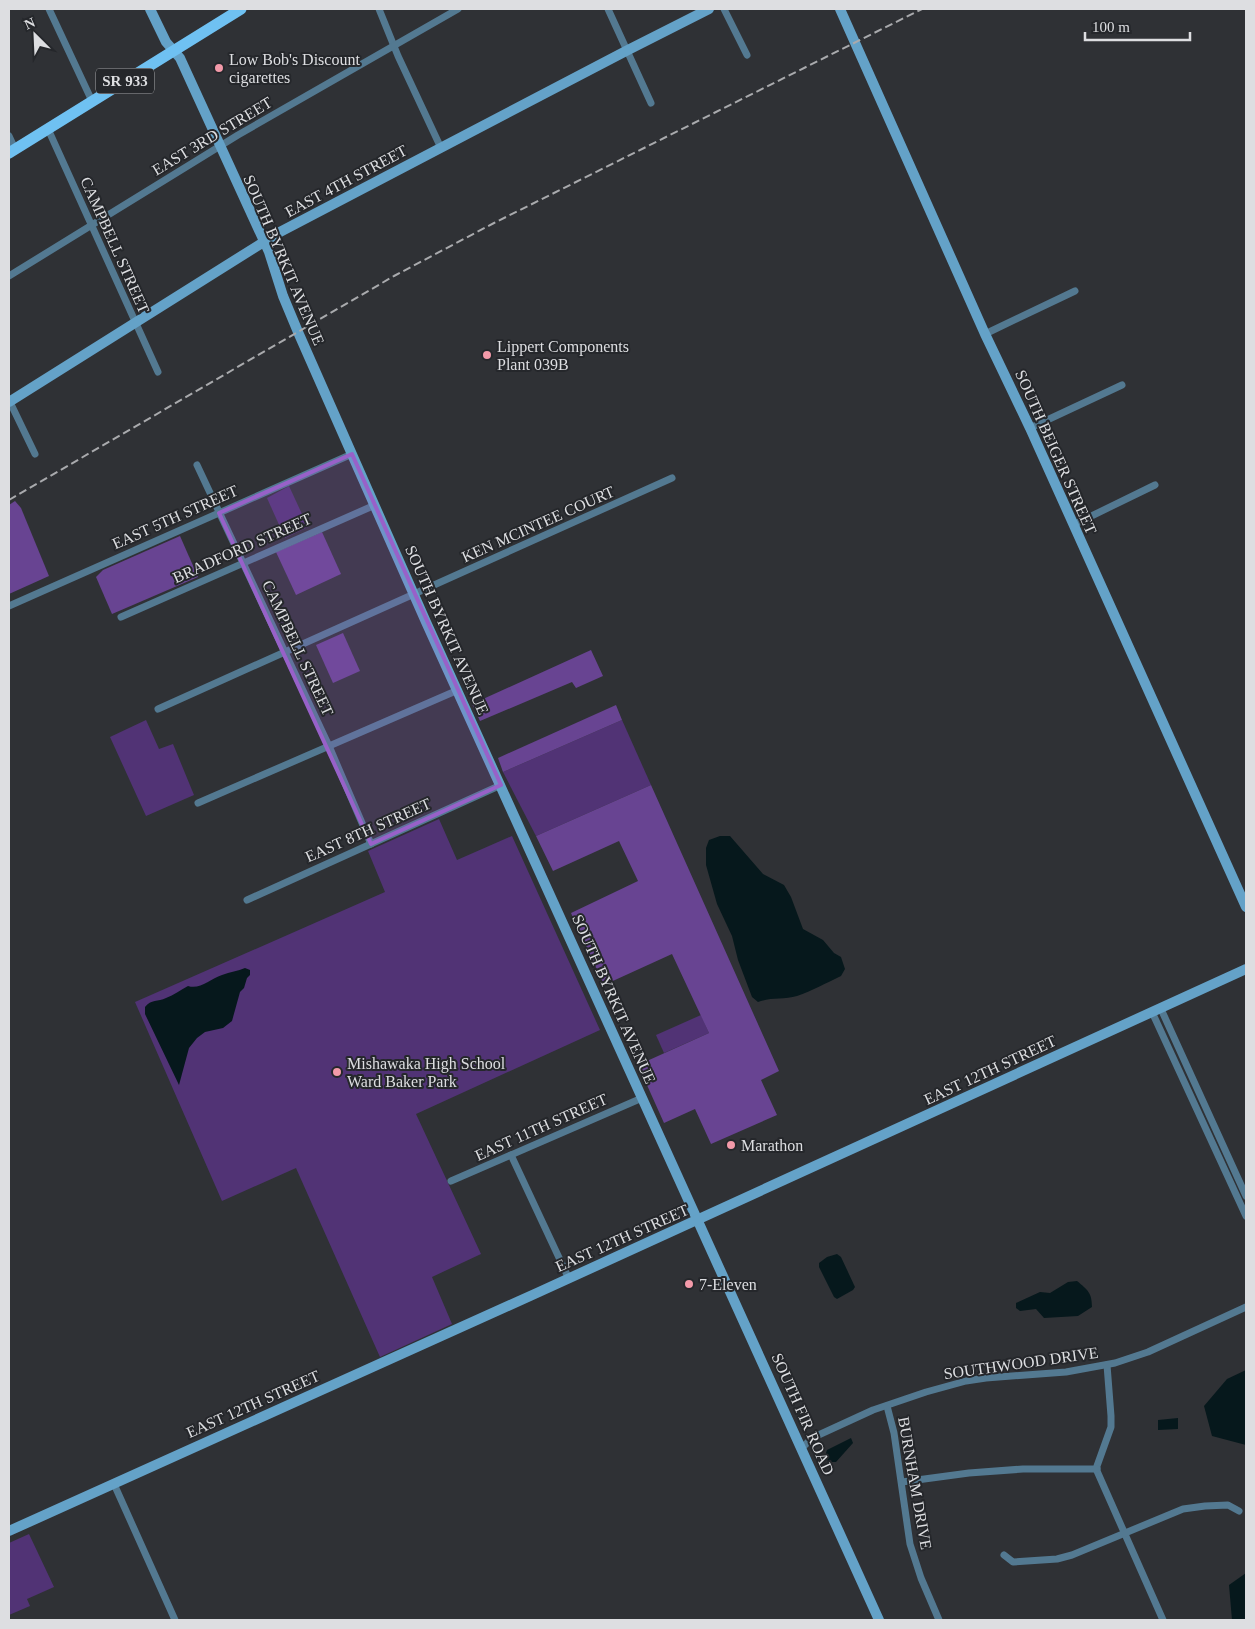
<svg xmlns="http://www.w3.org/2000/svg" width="1255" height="1629" font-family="Georgia,serif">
<rect width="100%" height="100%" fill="#2f3135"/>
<!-- green -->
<g fill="#513375">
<polygon points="289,486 308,527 285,538 267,498"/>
<polygon points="146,720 159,749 173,744 194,795 146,816 110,737"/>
<polygon points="622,720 651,785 536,836 503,772"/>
<polygon points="439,819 457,860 512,836 600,1030 416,1114 481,1254 432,1277 452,1324 380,1357 296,1168 222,1201 135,1002 385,892 368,851"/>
<polygon points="701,1015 709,1033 664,1053 656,1035"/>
<polygon points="29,1534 54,1587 27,1599 30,1606 9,1615 9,1543"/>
</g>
<!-- forest -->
<g fill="#684492">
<polygon points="15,501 21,508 49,576 9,594 9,505"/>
<polygon points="322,532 341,574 296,595 276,552"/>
<polygon points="180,536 198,577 112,614 96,577 103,570"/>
<polygon points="343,633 360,671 333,683 316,645"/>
<polygon points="591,650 603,676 576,688 572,682 480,721 472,704"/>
<polygon points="616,705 622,720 503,772 498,758"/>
<polygon points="651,785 779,1071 761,1080 777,1115 711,1144 695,1109 664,1123 638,1065 709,1033 672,954 604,985 571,913 638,881 619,841 553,871 536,836"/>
</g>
<!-- water -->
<g fill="#06181c">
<path d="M720,836H730L763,874L784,885L791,897L803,929L823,940L834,953L841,957L845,969L841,976C826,983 812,991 797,996C784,1000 770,997 758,1002L752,997L738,960L732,936L717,904L706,865V848L709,840Z"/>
<path d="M245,968L250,970V975L247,978L244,988L240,992L232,1021L223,1028L205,1032L197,1038L189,1048L179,1085L145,1014V1007C151,999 158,1002 166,998C174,995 180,990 188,986C200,990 210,979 222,975C230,972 238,971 245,968Z"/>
<polygon points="837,1254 841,1257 855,1287 853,1290 837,1299 834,1297 819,1267 819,1263 827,1257"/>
<path d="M1077,1281C1088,1290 1092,1293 1092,1307L1078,1316L1044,1318L1036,1309L1020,1311L1016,1308V1303L1040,1292L1050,1293L1068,1282Z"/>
<polygon points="1246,1370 1246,1445 1212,1436 1204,1406 1227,1379"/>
<polygon points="1178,1418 1178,1429 1158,1430 1158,1420"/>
<polygon points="851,1438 853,1443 836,1462 828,1462 826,1453 827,1450"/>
<polygon points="1246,1573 1246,1620 1232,1620 1229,1585"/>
</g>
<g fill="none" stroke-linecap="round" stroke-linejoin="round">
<!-- street -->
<g stroke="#537991" stroke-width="7">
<polyline points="49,9 92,101"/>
<polyline points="379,9 398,56 441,148"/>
<polyline points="608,9 651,103"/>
<polyline points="724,9 747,55"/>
<polyline points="48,129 158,372"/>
<polyline points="9,136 15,149"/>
<polyline points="9,276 238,135 458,9"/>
<polyline points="985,334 1075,291"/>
<polyline points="9,400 35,454"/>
<polyline points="1030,428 1122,385"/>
<polyline points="197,465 329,746 371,844"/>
<polyline points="1073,525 1155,485"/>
<polyline points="9,606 352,454"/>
<polyline points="121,617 375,505"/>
<polyline points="158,709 672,478"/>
<polyline points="198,803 458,690"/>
<polyline points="247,900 501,785"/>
<polyline points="1161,1009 1246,1196"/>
<polyline points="1152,1012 1246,1216"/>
<polyline points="511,1155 569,1279"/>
<polyline points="451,1181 642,1098"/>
<polyline points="1107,1365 1111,1416 1111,1427 1097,1466 1097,1471 1163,1620"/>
<polyline points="887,1406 894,1433 910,1544 921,1578 939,1620"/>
<polyline points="802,1448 812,1438 873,1410 926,1392 966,1381 986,1378 1066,1372 1115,1363 1148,1352 1246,1307"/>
<polyline points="902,1482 969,1473 1023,1469 1097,1469"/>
<polyline points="114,1484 175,1620"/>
<polyline points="1004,1555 1013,1562 1057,1559 1072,1555 1183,1509 1205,1506 1228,1505 1239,1511"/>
</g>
<!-- secondary -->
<g stroke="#64a2c8" stroke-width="10">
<polyline points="150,9 166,42 180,58 269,252 283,296 298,332 426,622 879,1620"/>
<polyline points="840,9 985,334 1030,428 1246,907"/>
<polyline points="9,402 278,233 626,51 709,9"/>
<polyline points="9,1531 539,1292 1246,969"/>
</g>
<!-- primary -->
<polyline stroke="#6fc1f2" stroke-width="11" points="9,153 241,9"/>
<!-- rail -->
<polyline stroke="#a9aaad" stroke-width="2" stroke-dasharray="8 4" stroke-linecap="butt" points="9,500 394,276 494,223 922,9"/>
</g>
<!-- marked area -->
<path fill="#9861c9" fill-opacity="0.2" stroke="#9861c9" stroke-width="4" stroke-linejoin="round" d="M352,454L501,785L371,844L219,513Z"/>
<!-- markers -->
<g fill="#f39aa9" stroke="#25272b" stroke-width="2">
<circle cx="219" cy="68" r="5"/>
<circle cx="487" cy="355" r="5"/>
<circle cx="337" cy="1072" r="5"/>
<circle cx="731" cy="1145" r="5"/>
<circle cx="689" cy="1284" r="5"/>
</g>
<g text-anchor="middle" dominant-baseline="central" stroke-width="4" stroke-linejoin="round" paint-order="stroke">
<!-- shield labels -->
<rect fill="#25272b" stroke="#a6a7aa" stroke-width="1" x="96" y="68.5" width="58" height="25" rx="4"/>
<g font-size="15" font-weight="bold" fill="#dddee1">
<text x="125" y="81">SR 933</text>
</g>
<!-- poi labels -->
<g font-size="16" fill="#dddee1" stroke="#25272b" text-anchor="start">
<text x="229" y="59">Low Bob's Discount<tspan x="229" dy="18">cigarettes</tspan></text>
<text x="497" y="346">Lippert Components<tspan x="497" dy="18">Plant 039B</tspan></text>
<text x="347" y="1063">Mishawaka High School<tspan x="347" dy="18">Ward Baker Park</tspan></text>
<text x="741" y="1145">Marathon</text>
<text x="699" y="1284">7-Eleven</text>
</g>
<!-- street labels -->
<g font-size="16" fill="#dddee1" stroke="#25272b">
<text transform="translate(212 136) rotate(-31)">EAST 3RD STREET</text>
<text transform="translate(346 181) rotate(-28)">EAST 4TH STREET</text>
<text transform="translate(115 245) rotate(66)">CAMPBELL STREET</text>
<text transform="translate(284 260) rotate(67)">SOUTH BYRKIT AVENUE</text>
<text transform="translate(1056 452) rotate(66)">SOUTH BEIGER STREET</text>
<text transform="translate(175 517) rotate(-24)">EAST 5TH STREET</text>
<text transform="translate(538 524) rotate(-24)">KEN MCINTEE COURT</text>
<text transform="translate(242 548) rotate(-24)">BRADFORD STREET</text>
<text transform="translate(447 630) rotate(66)">SOUTH BYRKIT AVENUE</text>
<text transform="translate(298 648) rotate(65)">CAMPBELL STREET</text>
<text transform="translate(368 830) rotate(-24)">EAST 8TH STREET</text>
<text transform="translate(614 999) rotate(66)">SOUTH BYRKIT AVENUE</text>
<text transform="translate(990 1070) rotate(-25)">EAST 12TH STREET</text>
<text transform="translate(541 1127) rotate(-24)">EAST 11TH STREET</text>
<text transform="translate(622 1238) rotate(-24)">EAST 12TH STREET</text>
<text transform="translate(1021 1363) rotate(-8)">SOUTHWOOD DRIVE</text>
<text transform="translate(253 1404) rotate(-24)">EAST 12TH STREET</text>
<text transform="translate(803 1414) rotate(66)">SOUTH FIR ROAD</text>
<text transform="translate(915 1483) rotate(80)">BURNHAM DRIVE</text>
</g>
</g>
<!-- border -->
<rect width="1255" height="1629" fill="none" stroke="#dddee1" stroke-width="20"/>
<!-- north arrow -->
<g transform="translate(35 35) rotate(336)" stroke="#25272b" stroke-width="4" paint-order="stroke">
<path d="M0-4L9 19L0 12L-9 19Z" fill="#dddee1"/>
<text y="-8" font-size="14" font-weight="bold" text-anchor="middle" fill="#dddee1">N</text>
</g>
<!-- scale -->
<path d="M1085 32v8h105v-8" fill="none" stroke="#dddee1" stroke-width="2.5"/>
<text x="1092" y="32" font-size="15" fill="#dddee1" stroke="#25272b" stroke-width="4" paint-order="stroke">100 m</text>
</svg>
